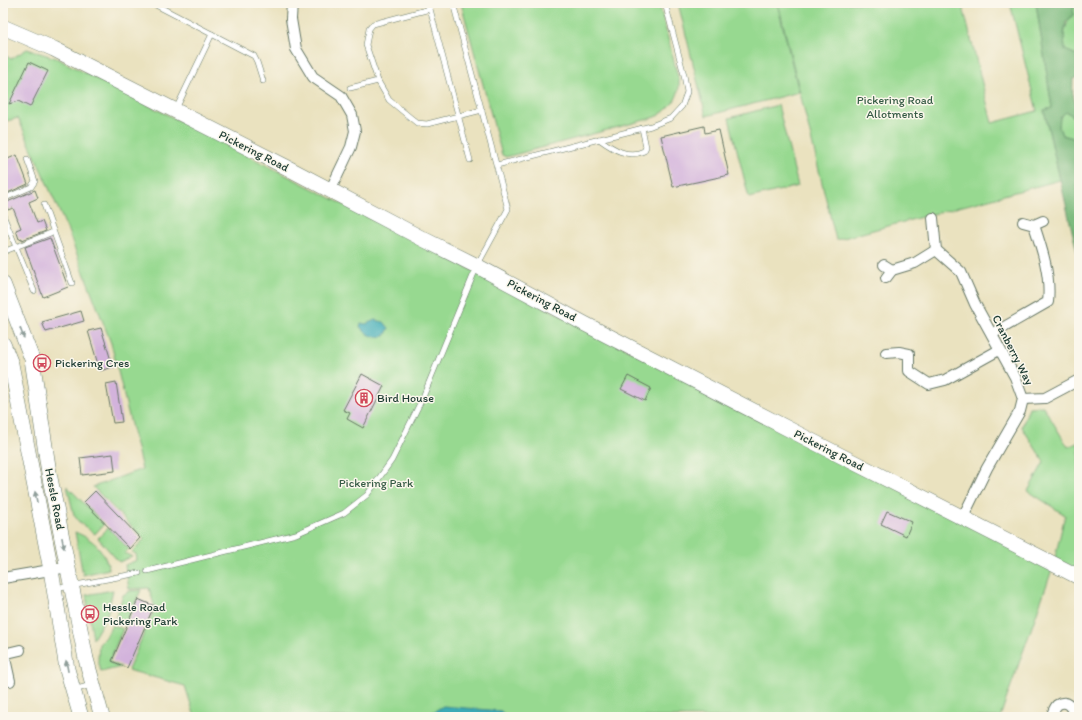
<svg xmlns="http://www.w3.org/2000/svg" width="1082" height="720" font-family="Itim,sans-serif">
<rect width="100%" height="100%" fill="#fbf7ec"/>
<filter id="ink" filterUnits="userSpaceOnUse"><feTurbulence type="fractalNoise" baseFrequency=".025" numOctaves="2"/><feDisplacementMap in="SourceGraphic" scale="8" xChannelSelector="R" yChannelSelector="G"/><feConvolveMatrix kernelMatrix="1 2 1 2 8 2 1 2 1" color-interpolation-filters="sRGB"/></filter>
<filter id="wash" filterUnits="userSpaceOnUse"><feTurbulence type="fractalNoise" baseFrequency=".012" numOctaves="4" result="noise"/><feDisplacementMap in="SourceGraphic" scale="16" xChannelSelector="R" yChannelSelector="G"/><feGaussianBlur stdDeviation="0.9" result="paint"/><feColorMatrix in="noise" values="0 0 0 0 0 0 0 0 0 0 0 0 0 0 0 0 0 1.4 0 .05"/><feComposite in="paint" operator="in"/></filter>
<g filter="url(#wash)">
<rect width="100%" height="100%" fill="#eae2bf"/>
<!-- green -->
<g fill="#97d990" stroke="#5b8b62">
<path d="M461,3H659L679,81C680,99 670,108 656,117L506,157L502,155Z"/>
<polygon points="678,3 777,3 799,92 706,116"/>
<polygon points="778,3 962,3 992,123 1037,111 1010,3 1036,3 1052,108 1044,110 1060,180 836,240"/>
<polygon points="1074,3 1079,3 1079,56 1065,50 1064,34 1068,21 1073,15"/>
<polygon points="27,49 56,58 1053,566 1065,515 1028,491 1044,462 1022,427 1029,407 1043,406 1068,447 1079,442 1079,575 1053,567 1000,717 195,717 185,686 128,670 155,608 149,588 129,589 125,565 137,560 136,554 132,552 144,539 93,487 142,469 111,343 68,231 18,118 3,122 3,54 11,59"/>
<polygon points="778,105 798,186 749,198 729,118"/>
<polygon points="1066,112 1072,115 1077,123 1079,123 1079,140 1077,139 1062,135 1059,127 1060,117"/>
<polygon points="67,486 104,524 95,534 79,522 74,515"/>
<polygon points="108,528 129,549 125,553 132,557 119,562 98,538"/>
<path d="M75,532C94,540 103,548 109,569L83,575Z"/>
<polygon points="113,590 107,615 93,639 86,595"/>
<polygon points="141,590 125,624 115,620 123,595 130,591"/>
<polygon points="112,625 123,629 109,662 121,667 101,672 98,659 99,644 106,637"/>
</g>
<!-- forest -->
<path fill="#79b97a" stroke="#4c7b57" d="M1036,3H1074L1073,15L1066,22L1064,34L1065,50L1079,56V77L1073,79C1073,90 1071,99 1079,107V123L1078,124L1072,115L1066,112L1060,117L1059,127L1062,135L1077,139L1079,140V222L1077,231L1079,237V261L1044,110L1052,108Z"/>
<!-- water -->
<g fill="#3aabb6" stroke="#2c7475">
<path d="M375,320L384,322L389,328L385,336C373,338 369,336 360,327L361,323L366,324Z"/>
<polygon points="443,706 501,711 506,717 427,717 428,715"/>
</g>
<g id="blocks">
<!-- building -->
<g fill="#d3b3dc">
<polygon points="29,62 48,71 30,107 18,101 9,104"/>
<polygon points="704,126 705,133 719,130 729,175 673,187 661,136"/>
<polygon points="17,155 28,184 3,195 3,161"/>
<polygon points="35,190 38,198 29,202 37,223 42,221 46,231 22,240 22,238 19,239 16,230 21,228 13,208 8,210 5,203"/>
<polygon points="50,238 68,287 43,297 25,247"/>
<polygon points="81,311 84,321 46,332 42,322"/>
<polygon points="101,328 113,367 100,371 88,331"/>
<polygon points="362,374 384,386 363,428 347,419 350,413 343,410"/>
<polygon points="628,376 651,388 645,401 621,389"/>
<polygon points="116,382 122,422 113,423 106,384"/>
<polygon points="113,454 115,471 82,475 80,458"/>
<polygon points="95,491 140,538 130,549 84,502"/>
<polygon points="887,511 912,522 906,536 881,524"/>
<polygon points="138,599 154,606 127,668 112,661"/>
</g>
</g>
</g>
<g filter="url(#ink)">
<use href="#blocks" fill-opacity="0" stroke="#667765" stroke-width="1"/>
<g fill="none" stroke-linecap="round" stroke-linejoin="round">
<defs>
<g id="lane">
<polyline points="152,3 254,56 257,62 263,81"/>
<polyline points="350,88 378,81"/>
<polyline points="176,109 212,34"/>
<path d="M599,139C613,149 628,159 644,151L646,147L642,128"/>
<polyline points="470,160 430,9 373,24 369,29 366,45 378,81 389,100 417,123 427,124 482,110"/>
<polyline points="497,165 651,126 671,118 682,106 687,92 684,75 665,3"/>
<polyline points="3,199 31,187 35,181 27,159"/>
<polyline points="44,205 72,283"/>
<polyline points="3,215 34,291"/>
<polyline points="3,252 53,232"/>
<polyline points="147,571 296,534 344,513 367,495 392,460 423,397 477,266 508,209 453,3"/>
<polyline points="55,589 139,573"/>
<polyline points="74,690 91,685"/>
</g>
<g id="street">
<polyline points="292,3 291,19 296,49 313,77 341,96 352,115 355,131 351,147 330,191"/>
<polyline points="933,218 936,250 961,272 975,304 1015,377 1023,399 1020,411 987,468 963,517"/>
<polyline points="1023,222 1034,225 1043,221"/>
<polyline points="884,265 892,270 886,278"/>
<polyline points="892,270 915,263 936,250"/>
<path d="M992,334L1048,302C1051,276 1042,249 1034,225"/>
<polyline points="886,353 899,352 909,354 909,371 929,384 945,380 999,350"/>
<polyline points="1023,399 1045,398 1077,381"/>
<polyline points="3,578 68,567"/>
<polyline points="3,654 20,650"/>
<polyline points="4,654 10,681"/>
<path d="M1051,717C1053,713 1054,708 1057,705C1067,698 1075,708 1074,717"/>
</g>
<g id="secondary">
<polyline points="3,27 54,49 286,167 423,239 477,266 585,324 808,439 1079,577"/>
<polyline points="3,284 32,359 49,473 86,659 102,717"/>
<polyline points="3,344 11,364 51,570 67,669 81,717"/>
</g>
</defs>
<!-- lane casing -->
<use href="#lane" stroke="#667765" stroke-width="6"/>
<!-- street casing -->
<use href="#street" stroke="#667765" stroke-width="12"/>
<!-- secondary casing -->
<use href="#secondary" stroke="#667765" stroke-width="16"/>
<!-- lane -->
<use href="#lane" stroke="#fff" stroke-width="5"/>
<!-- street -->
<use href="#street" stroke="#fff" stroke-width="10"/>
<!-- secondary -->
<use href="#secondary" stroke="#fff" stroke-width="15"/>
</g>
<!-- one-way arrows -->
<defs><path id="oneway-solid" d="M-6-.8H1V-3.2L6.5 0L1 3.2V.8H-6Z"/></defs>
<g fill="#8f9e9a">
<use href="#oneway-solid" transform="translate(22 333) rotate(69)"/>
<use href="#oneway-solid" transform="translate(36 497) rotate(-101)"/>
<use href="#oneway-solid" transform="translate(63 543) rotate(79)"/>
<use href="#oneway-solid" transform="translate(67 666) rotate(-101)"/>
</g>
</g>
<!-- icons -->
<defs>
<symbol id="bus-ring" viewBox="-11 -11 22 22"><circle r="9.5" fill="#fbf7ec" stroke="#d1495b" stroke-width="1.5"/><path d="M-5-6H5V4H4V6H2V4H-2V6H-4V4H-5ZM-3.5-4V0h7V-4ZM-3.5 1.2v1.5H-2V1.2ZM2 1.2v1.5H3.5V1.2Z" fill="#d1495b"/></symbol>
<symbol id="building-ring" viewBox="-11 -11 22 22"><circle r="9.5" fill="#fbf7ec" stroke="#d1495b" stroke-width="1.5"/><path d="M-4-6H4V6H1V3H-1V6H-4ZM-2.5-4.3h1.7v1.8h-1.7ZM.8-4.3h1.7v1.8H.8ZM-2.5-1h1.7V.8h-1.7ZM.8-1h1.7V.8H.8Z" fill="#d1495b"/></symbol>
</defs>
<g fill-rule="evenodd">
<use href="#bus-ring" x="32" y="353" width="20" height="20"/>
<use href="#building-ring" x="354" y="388" width="20" height="20"/>
<use href="#bus-ring" x="80" y="604" width="20" height="20"/>
</g>
<g text-anchor="middle" dominant-baseline="central" stroke-width="3" stroke-linejoin="round" paint-order="stroke">
<!-- park labels -->
<g font-size="12" fill="#375c46" stroke="#fbf7ec">
<text x="895" y="100">Pickering Road<tspan x="895" dy="14">Allotments</tspan></text>
<text x="376" y="483">Pickering Park</text>
</g>
<!-- street labels -->
<g font-size="12" fill="#1f3d34" stroke="#fbf7ec">
<text transform="translate(254 151) rotate(27)">Pickering Road</text>
<text transform="translate(542 300) rotate(28)">Pickering Road</text>
<text transform="translate(1013 350) rotate(63)">Cranberry Way</text>
<text transform="translate(829 450) rotate(27)">Pickering Road</text>
<text transform="translate(55 499) rotate(79)">Hessle Road</text>
</g>
<!-- poi labels -->
<g font-size="12" fill="#1f3d34" stroke="#fbf7ec" text-anchor="start">
<text x="55" y="363">Pickering Cres</text>
<text x="377" y="398">Bird House</text>
<text x="103" y="607">Hessle Road<tspan x="103" dy="14">Pickering Park</tspan></text>
</g>
</g>
<!-- margin -->
<rect width="1082" height="720" fill="none" stroke="#fbf7ec" stroke-width="16"/>
</svg>
